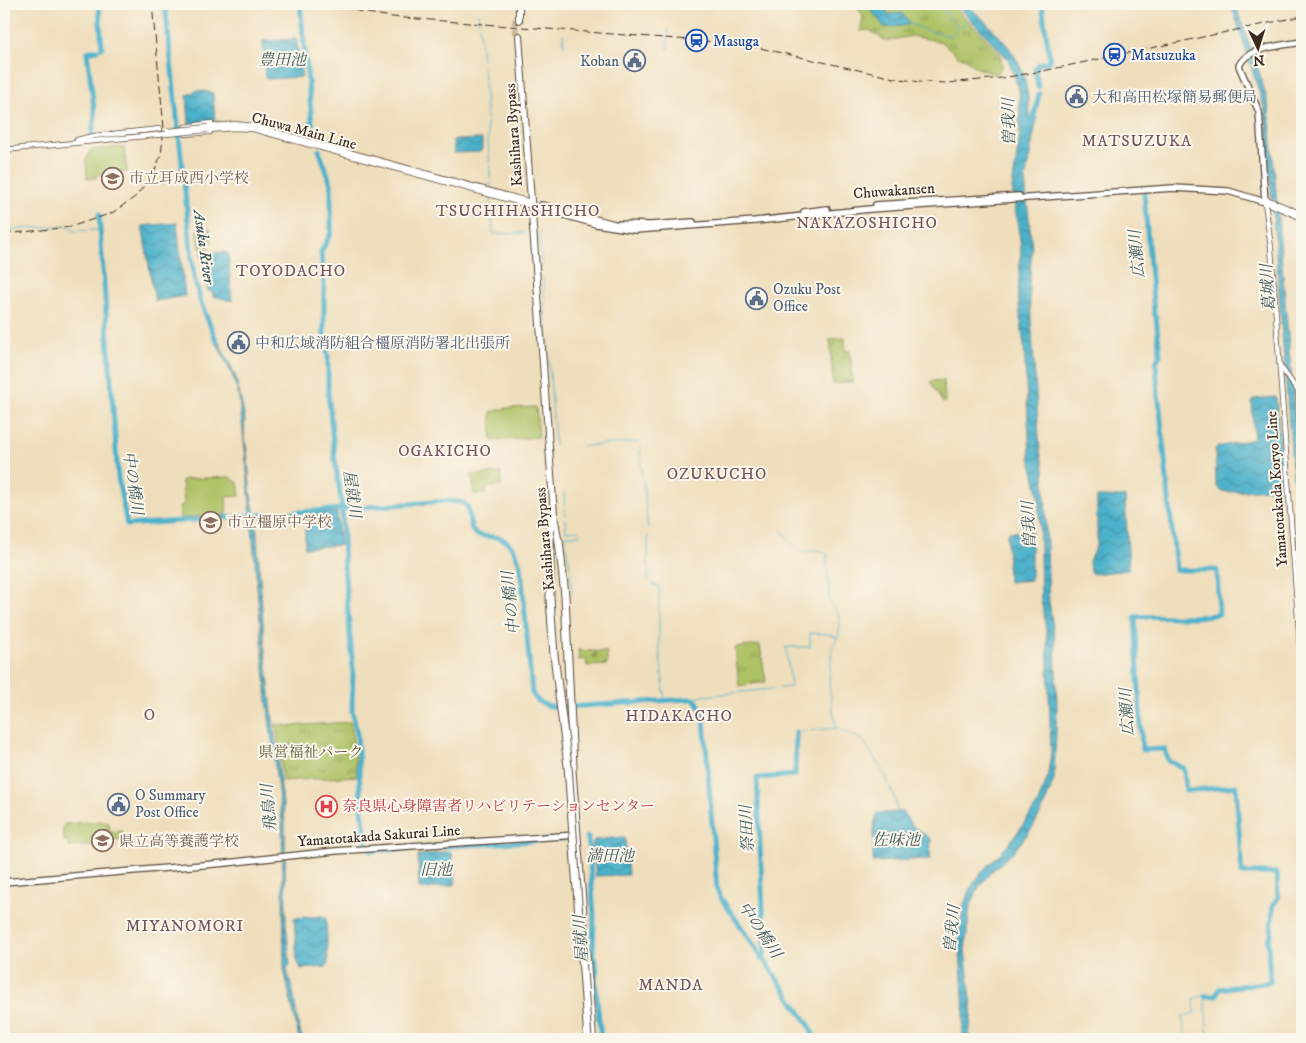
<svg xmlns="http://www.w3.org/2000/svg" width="1306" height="1043" font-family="'IM FELL DW Pica','Noto Serif JP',serif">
<defs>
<pattern id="cemetery-stones" width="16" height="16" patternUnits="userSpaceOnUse" patternTransform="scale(1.25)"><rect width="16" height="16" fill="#aec266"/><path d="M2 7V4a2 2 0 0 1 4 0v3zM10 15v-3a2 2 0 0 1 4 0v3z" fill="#8f9e53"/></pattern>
<pattern id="park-tufts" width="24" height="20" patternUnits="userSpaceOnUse" patternTransform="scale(1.25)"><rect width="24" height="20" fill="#aec266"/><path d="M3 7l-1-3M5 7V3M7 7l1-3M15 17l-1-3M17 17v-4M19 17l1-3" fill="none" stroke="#8f9e53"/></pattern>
<pattern id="water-waves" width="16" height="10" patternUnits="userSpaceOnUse" patternTransform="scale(1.25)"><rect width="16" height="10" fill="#4bb1ca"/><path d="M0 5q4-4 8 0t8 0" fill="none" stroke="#4090a3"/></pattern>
</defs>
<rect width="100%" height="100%" fill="#fbf7ec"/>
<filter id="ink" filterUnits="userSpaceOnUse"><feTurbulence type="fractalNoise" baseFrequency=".02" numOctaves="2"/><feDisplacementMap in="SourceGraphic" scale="10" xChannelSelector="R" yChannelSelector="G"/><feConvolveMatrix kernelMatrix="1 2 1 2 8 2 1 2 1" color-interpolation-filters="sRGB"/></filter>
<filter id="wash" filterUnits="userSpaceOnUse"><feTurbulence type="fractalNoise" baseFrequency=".0096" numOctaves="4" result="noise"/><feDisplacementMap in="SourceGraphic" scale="20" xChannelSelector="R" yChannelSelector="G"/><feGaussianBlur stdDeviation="1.12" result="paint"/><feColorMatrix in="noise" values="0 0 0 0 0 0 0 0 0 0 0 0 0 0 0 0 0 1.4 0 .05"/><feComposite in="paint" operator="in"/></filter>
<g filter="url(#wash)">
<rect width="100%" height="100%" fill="#efdebc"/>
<!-- cemetery -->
<g fill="url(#cemetery-stones)" stroke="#747642">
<polygon points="944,380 945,402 943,403 931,383 931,381"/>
<polygon points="578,650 607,652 607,665 587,666 586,659 579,660"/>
</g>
<!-- park -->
<g fill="url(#park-tufts)" stroke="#747642">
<polygon points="856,4 952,4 1000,53 1002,66 996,75 977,68 966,59 958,56 942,42 912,36 886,41 869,30 860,31 863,17"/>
<polygon points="210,229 212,242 208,243 209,248 200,249 197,230"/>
<polygon points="845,338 845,351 850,351 853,382 833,384 830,339"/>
<polygon points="501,473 501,486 486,488 486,494 474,494 472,475"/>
<polygon points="760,645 766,682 739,686 735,648"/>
<polygon points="351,722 357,776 283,781 276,724 289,726"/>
</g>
<!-- pitch -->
<g fill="#aec266" stroke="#747642">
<polygon points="124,147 127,172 96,175 96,178 87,178 86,160 91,150"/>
<polygon points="534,407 536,408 539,437 492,441 491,412 507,408"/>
<polygon points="230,477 238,483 240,496 226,497 227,515 180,518 179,506 184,505 182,481 184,479"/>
<polygon points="103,821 109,823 110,832 123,831 124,839 111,840 111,843 109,842 104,845 69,847 68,841 64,841 63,828 65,824"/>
</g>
<!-- water -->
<g fill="url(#water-waves)" stroke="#436e74">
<polygon points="866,4 884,4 888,14 902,13 909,22 908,25 885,28"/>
<path d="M956,4H967C989,26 1018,49 1025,81C1028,92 1028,104 1030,116L1037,118L1025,180L1032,248L1029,288L1040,452L1044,468L1049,602L1055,640L1057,708L1054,780L1043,809L1033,827L1015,850L990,873L979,887L970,907L965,950L972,1007L969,1039H962L964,1010L959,936L963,907L969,890L984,869L1009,844L1037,805L1047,779L1051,753L1047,636L1041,599L1039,498L1030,457L1024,346L1018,297L1021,246L1012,188L1020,134L1019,89L1008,59Z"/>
<polygon points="1231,4 1235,4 1261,77 1269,108 1293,394 1302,535 1302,594 1265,110"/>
<polygon points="296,39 302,77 269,79 265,77 263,41"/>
<polygon points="198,90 213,93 215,121 189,124 187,95"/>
<polygon points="482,139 482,149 480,152 454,153 453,140"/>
<polygon points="177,223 185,296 155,301 142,226"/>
<polygon points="225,252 228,253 232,301 213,296 212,291 208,291 201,253"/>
<path d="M215,334L236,377L245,419L244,438L247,450L251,495L256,519L265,650L285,821L286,923L290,965L287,968C288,976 291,983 293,991C296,1008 297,1024 303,1039H299L284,970L282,823L267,701L245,449L239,399L233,377L214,337Z"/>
<polygon points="1276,397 1284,486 1282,488 1229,492 1220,491 1216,485 1215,450 1217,447 1254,439 1252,402 1254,399"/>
<polygon points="1097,497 1125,497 1129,570 1093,574 1090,572 1089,561 1097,544"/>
<polygon points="337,512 340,545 305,548 305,519 303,518 305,514"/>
<polygon points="1031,531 1031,580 1008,582 1007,535 1009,532"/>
<polygon points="903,812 911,825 931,839 930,859 873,862 874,826 877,813"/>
<polygon points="622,837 625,838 628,875 596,876 592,845 594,840"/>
<polygon points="450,851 452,853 456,883 454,885 422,890 419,888 418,855"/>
<polygon points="322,916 326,918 328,964 326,967 301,969 297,960 294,918"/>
</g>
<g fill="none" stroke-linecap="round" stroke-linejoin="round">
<!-- stream -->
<g stroke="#4bb1ca" stroke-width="1">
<polyline points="478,13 479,22"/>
<polyline points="909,23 925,30 950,36 959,27 936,4"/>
<polyline points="479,26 482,60"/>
<polyline points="960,27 970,18"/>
<polyline points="668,30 668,49"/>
<polyline points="563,34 564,46"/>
<polyline points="483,65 484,80"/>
<polyline points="484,83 485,91"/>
<polyline points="485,93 491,188"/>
<polyline points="491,197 493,234 524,233"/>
<polyline points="4,230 68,226 75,231 100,230"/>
<polyline points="539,232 542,269"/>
<polyline points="543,277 555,445"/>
<polyline points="583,446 639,442 648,529"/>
<polyline points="564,493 565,515"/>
<polyline points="565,519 566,531 579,530 580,535 566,535 566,541"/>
<polyline points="782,531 800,552 820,550 827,554 829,599 839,617 839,635 832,648 829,685 836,728"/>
<polyline points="566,544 570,568"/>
<polyline points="648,567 648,536"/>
<polyline points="570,572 572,593"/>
<polyline points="648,581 648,570"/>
<polyline points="652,584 659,587 659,646 665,700"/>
<polyline points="694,699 703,696 791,687 786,647 810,647 810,633 828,634 836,637"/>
<polyline points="796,732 836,728 862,739 885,775 896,802 897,812"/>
<polyline points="590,881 596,876"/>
<polyline points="1176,1039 1184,1036 1183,1016 1195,1013 1194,998 1205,996 1208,1039"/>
</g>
<!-- river -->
<g stroke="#4bb1ca" stroke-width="5">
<polyline points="165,4 194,277 201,303 217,342"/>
<polyline points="300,4 314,140"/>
<polyline points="99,7 102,48"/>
<polyline points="1038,87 1035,69 1039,64 1050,61 1042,4"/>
<polyline points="1032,125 1039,94"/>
<polyline points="92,134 95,116 87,52 97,50"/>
<polyline points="319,150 331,184 331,233 321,252 324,282 324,335 328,356 328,392 335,460 342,507 344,566 353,669 352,711 357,733 361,804 367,844"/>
<polyline points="1144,193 1154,314"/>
<path d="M99,214L118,478L127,525L446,501C482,500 461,517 475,534C482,537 488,536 495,537C512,539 516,554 521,568L532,693C539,707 553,707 567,707L689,699H694L698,703L704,718L717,890L721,898L809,1025L815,1039"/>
<polyline points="1156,317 1160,355 1156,362 1158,397"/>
<path d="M1159,400L1176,570H1217L1219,614C1191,620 1163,615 1135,617L1142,750L1165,749L1168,761L1184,768L1186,791L1236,786L1242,873H1277L1278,897L1273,906L1271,934L1268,941L1270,982L1219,989L1216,996H1205"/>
<polyline points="586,837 588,838 594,915 593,954 597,969 595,978 601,1039"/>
<polyline points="370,851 564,839"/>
<polyline points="761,958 765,954 757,778 795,775 796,732"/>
</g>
</g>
</g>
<g filter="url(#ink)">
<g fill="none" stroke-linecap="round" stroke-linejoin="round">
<!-- trunk-tunnel -->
<polyline stroke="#cbba9c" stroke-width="6" stroke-dasharray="6 3" stroke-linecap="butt" points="515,19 516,37"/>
<defs>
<g id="secondary">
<polyline points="185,127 211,123"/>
<polyline points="208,127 235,124 254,126 527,201"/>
<polyline points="208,130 235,128 253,129 532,206"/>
<polyline points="186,134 210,132"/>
<polyline points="77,140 93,136 160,129"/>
<polyline points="4,150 124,138"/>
<polyline points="1264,198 1302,214"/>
<polyline points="1302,218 1265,202 1271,248 1302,673"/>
<polyline points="1280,366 1298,391 1302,466"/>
</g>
<g id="primary">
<polyline points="542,205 614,224 651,225 693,222"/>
<polyline points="876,205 1019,196"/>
<path d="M532,206L596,224L635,230L755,221L870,209L1173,188L1228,191L1265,202L1259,112L1239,66C1246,47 1285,45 1302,42"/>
<polyline points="804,212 827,209"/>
<polyline points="4,882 226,863 335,851 577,835"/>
</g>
<g id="trunk">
<polyline points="519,4 519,20"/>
<polyline points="519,36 554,515 559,544"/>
<polyline points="550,515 550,540"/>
<polyline points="572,764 593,1039"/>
</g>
<g id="motorway">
<polyline points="550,536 550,599"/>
<polyline points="559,541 565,596 573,767"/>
</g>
</defs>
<!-- secondary casing -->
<use href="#secondary" stroke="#564536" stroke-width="6"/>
<!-- primary casing -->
<use href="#primary" stroke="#564536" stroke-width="8"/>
<!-- trunk casing -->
<use href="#trunk" stroke="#564536" stroke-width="8"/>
<!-- motorway casing -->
<use href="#motorway" stroke="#564536" stroke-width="9"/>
<!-- secondary -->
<use href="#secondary" stroke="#fff" stroke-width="4.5"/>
<!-- primary -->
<use href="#primary" stroke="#fff" stroke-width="5.5"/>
<!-- trunk -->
<use href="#trunk" stroke="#fff" stroke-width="6"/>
<!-- motorway -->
<use href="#motorway" stroke="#fff" stroke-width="7"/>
<!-- rail -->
<g stroke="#3b2a1e" stroke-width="1" stroke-dasharray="8 4" stroke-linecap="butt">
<polyline points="332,4 361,12 392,17 742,44 894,78 920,82 947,83 1002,78 1043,71 1302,16"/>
<polyline points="4,234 70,227 112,213 135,197 153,175 161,155 164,128 152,4"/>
</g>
<defs>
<g id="secondary-bridge">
<polyline points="168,131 208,127"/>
<polyline points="124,138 208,130"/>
</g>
<polyline id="motorway-bridge" points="550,599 554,655 568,766 588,1039"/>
</defs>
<!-- secondary-bridge casing -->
<use href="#secondary-bridge" stroke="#564536" stroke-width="6" stroke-linecap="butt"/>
<!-- motorway-bridge casing -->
<use href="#motorway-bridge" stroke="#564536" stroke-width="9" stroke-linecap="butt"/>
<!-- secondary-bridge -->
<use href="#secondary-bridge" stroke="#fff" stroke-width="4.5"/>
<!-- motorway-bridge -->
<use href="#motorway-bridge" stroke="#fff" stroke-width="7"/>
</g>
</g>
<!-- icons -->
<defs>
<symbol id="station-ring" viewBox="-11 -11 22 22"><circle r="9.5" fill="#fbf7ec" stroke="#1a4fb4" stroke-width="1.5"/><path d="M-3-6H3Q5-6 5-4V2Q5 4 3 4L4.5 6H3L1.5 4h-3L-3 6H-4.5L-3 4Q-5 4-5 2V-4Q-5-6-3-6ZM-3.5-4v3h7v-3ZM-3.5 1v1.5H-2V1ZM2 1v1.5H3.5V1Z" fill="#1a4fb4"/></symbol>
<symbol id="civic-ring" viewBox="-11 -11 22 22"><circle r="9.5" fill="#fbf7ec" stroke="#5c6f8a" stroke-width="1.5"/><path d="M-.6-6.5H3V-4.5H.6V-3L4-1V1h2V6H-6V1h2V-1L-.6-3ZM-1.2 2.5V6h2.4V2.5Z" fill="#5c6f8a"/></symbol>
<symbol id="school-ring" viewBox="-11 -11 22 22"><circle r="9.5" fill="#fbf7ec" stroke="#8d6e63" stroke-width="1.5"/><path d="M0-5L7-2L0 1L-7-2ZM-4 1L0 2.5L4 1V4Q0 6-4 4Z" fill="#8d6e63"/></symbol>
<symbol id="hospital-ring" viewBox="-11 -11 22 22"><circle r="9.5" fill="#fbf7ec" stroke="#e0444e" stroke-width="1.5"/><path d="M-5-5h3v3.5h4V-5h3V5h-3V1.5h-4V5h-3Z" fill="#e0444e"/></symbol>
</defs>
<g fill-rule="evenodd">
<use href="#station-ring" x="684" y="28" width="25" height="25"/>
<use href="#station-ring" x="1102" y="42" width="25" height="25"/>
<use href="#civic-ring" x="622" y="48" width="25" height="25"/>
<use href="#civic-ring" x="1064" y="84" width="25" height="25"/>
<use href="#school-ring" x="100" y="166" width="25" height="25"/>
<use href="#civic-ring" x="744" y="286" width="25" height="25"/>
<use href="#civic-ring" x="226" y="330" width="25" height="25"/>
<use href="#school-ring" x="198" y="510" width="25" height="25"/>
<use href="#civic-ring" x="106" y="792" width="25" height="25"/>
<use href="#hospital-ring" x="314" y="794" width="25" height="25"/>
<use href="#school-ring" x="90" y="828" width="25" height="25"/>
</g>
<g text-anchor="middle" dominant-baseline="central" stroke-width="4" stroke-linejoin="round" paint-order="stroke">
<!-- transit labels -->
<g font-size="15" fill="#164399" stroke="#fbf7ec" text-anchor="start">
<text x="713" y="41">Masuga</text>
<text x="1131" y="55">Matsuzuka</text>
</g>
<!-- service labels -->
<g font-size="15" fill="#4e5e75" stroke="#fbf7ec" text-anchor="start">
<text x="619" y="61" text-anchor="end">Koban</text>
<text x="1092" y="97">大和高田松塚簡易郵便局</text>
<text x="773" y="289">Ozuku Post<tspan x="773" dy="17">Office</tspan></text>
<text x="255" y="343">中和広域消防組合橿原消防署北出張所</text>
<text x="135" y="795">O Summary<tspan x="135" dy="17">Post Office</tspan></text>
</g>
<!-- street labels -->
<g font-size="15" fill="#3b2a1e" stroke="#fbf7ec">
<text transform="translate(304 131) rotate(15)">Chuwa Main Line</text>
<text transform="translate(514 135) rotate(-94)">Kashihara Bypass</text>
<text transform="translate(894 191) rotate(-4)">Chuwakansen</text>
<text transform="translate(1277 489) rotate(-94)">Yamatotakada Koryo Line</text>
<text transform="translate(545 539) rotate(-95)">Kashihara Bypass</text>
<text transform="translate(379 836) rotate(-4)">Yamatotakada Sakurai Line</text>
</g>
<!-- education labels -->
<g font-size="15" fill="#785e54" stroke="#fbf7ec" text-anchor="start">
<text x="129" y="178">市立耳成西小学校</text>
<text x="227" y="522">市立橿原中学校</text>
<text x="119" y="841">県立高等養護学校</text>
</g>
<!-- park labels -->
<g font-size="15" fill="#5e5834" stroke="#fbf7ec">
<text x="311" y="752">県営福祉パーク</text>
</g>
<!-- health labels -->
<g font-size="15" fill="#be3a42" stroke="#fbf7ec" text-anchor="start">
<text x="342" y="806">奈良県心身障害者リハビリテーションセンター</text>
</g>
<!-- water labels -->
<g font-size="16" font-style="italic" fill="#41595a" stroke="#fbf7ec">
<text x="282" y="60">豊田池</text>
<text transform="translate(1009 122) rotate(-91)">曽我川</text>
<text transform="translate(204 247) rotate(82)">Asuka River</text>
<text transform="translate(1137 254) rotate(-95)">広瀬川</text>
<text transform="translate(1268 288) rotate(-94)">葛城川</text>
<text transform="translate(133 483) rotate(82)">中の橋川</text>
<text transform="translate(352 494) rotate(82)">屋就川</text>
<text transform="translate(1029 525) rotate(-93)">曽我川</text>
<text transform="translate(511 603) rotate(-96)">中の橋川</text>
<text transform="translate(1127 712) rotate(-93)">広瀬川</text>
<text transform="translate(269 808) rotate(-95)">飛鳥川</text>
<text transform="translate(747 829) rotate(-93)">祭田川</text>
<text x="896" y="840">佐味池</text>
<text x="610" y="856">満田池</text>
<text x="436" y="870">旧池</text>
<text transform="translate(952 929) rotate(-84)">曽我川</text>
<text transform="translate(760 930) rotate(56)">中の橋川</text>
<text transform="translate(581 939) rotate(-94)">屋就川</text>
</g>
<!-- neighbourhood labels -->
<g font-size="16" letter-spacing="1" fill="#73515c" stroke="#fbf7ec">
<text x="1137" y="141">MATSUZUKA</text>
<text x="518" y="211">TSUCHIHASHICHO</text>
<text x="867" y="223">NAKAZOSHICHO</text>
<text x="291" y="271">TOYODACHO</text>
<text x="445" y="451">OGAKICHO</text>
<text x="717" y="474">OZUKUCHO</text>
<text x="150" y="715">O</text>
<text x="679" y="716">HIDAKACHO</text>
<text x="185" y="926">MIYANOMORI</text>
<text x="671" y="985">MANDA</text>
</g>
</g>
<!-- margin -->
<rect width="1306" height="1043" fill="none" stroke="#fbf7ec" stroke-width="20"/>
<!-- north arrow -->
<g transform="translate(1258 48) rotate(176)" stroke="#fbf7ec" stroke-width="4" paint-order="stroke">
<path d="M0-4L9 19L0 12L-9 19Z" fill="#3b2a1e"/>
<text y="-8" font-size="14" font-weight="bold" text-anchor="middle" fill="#3b2a1e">N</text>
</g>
</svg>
